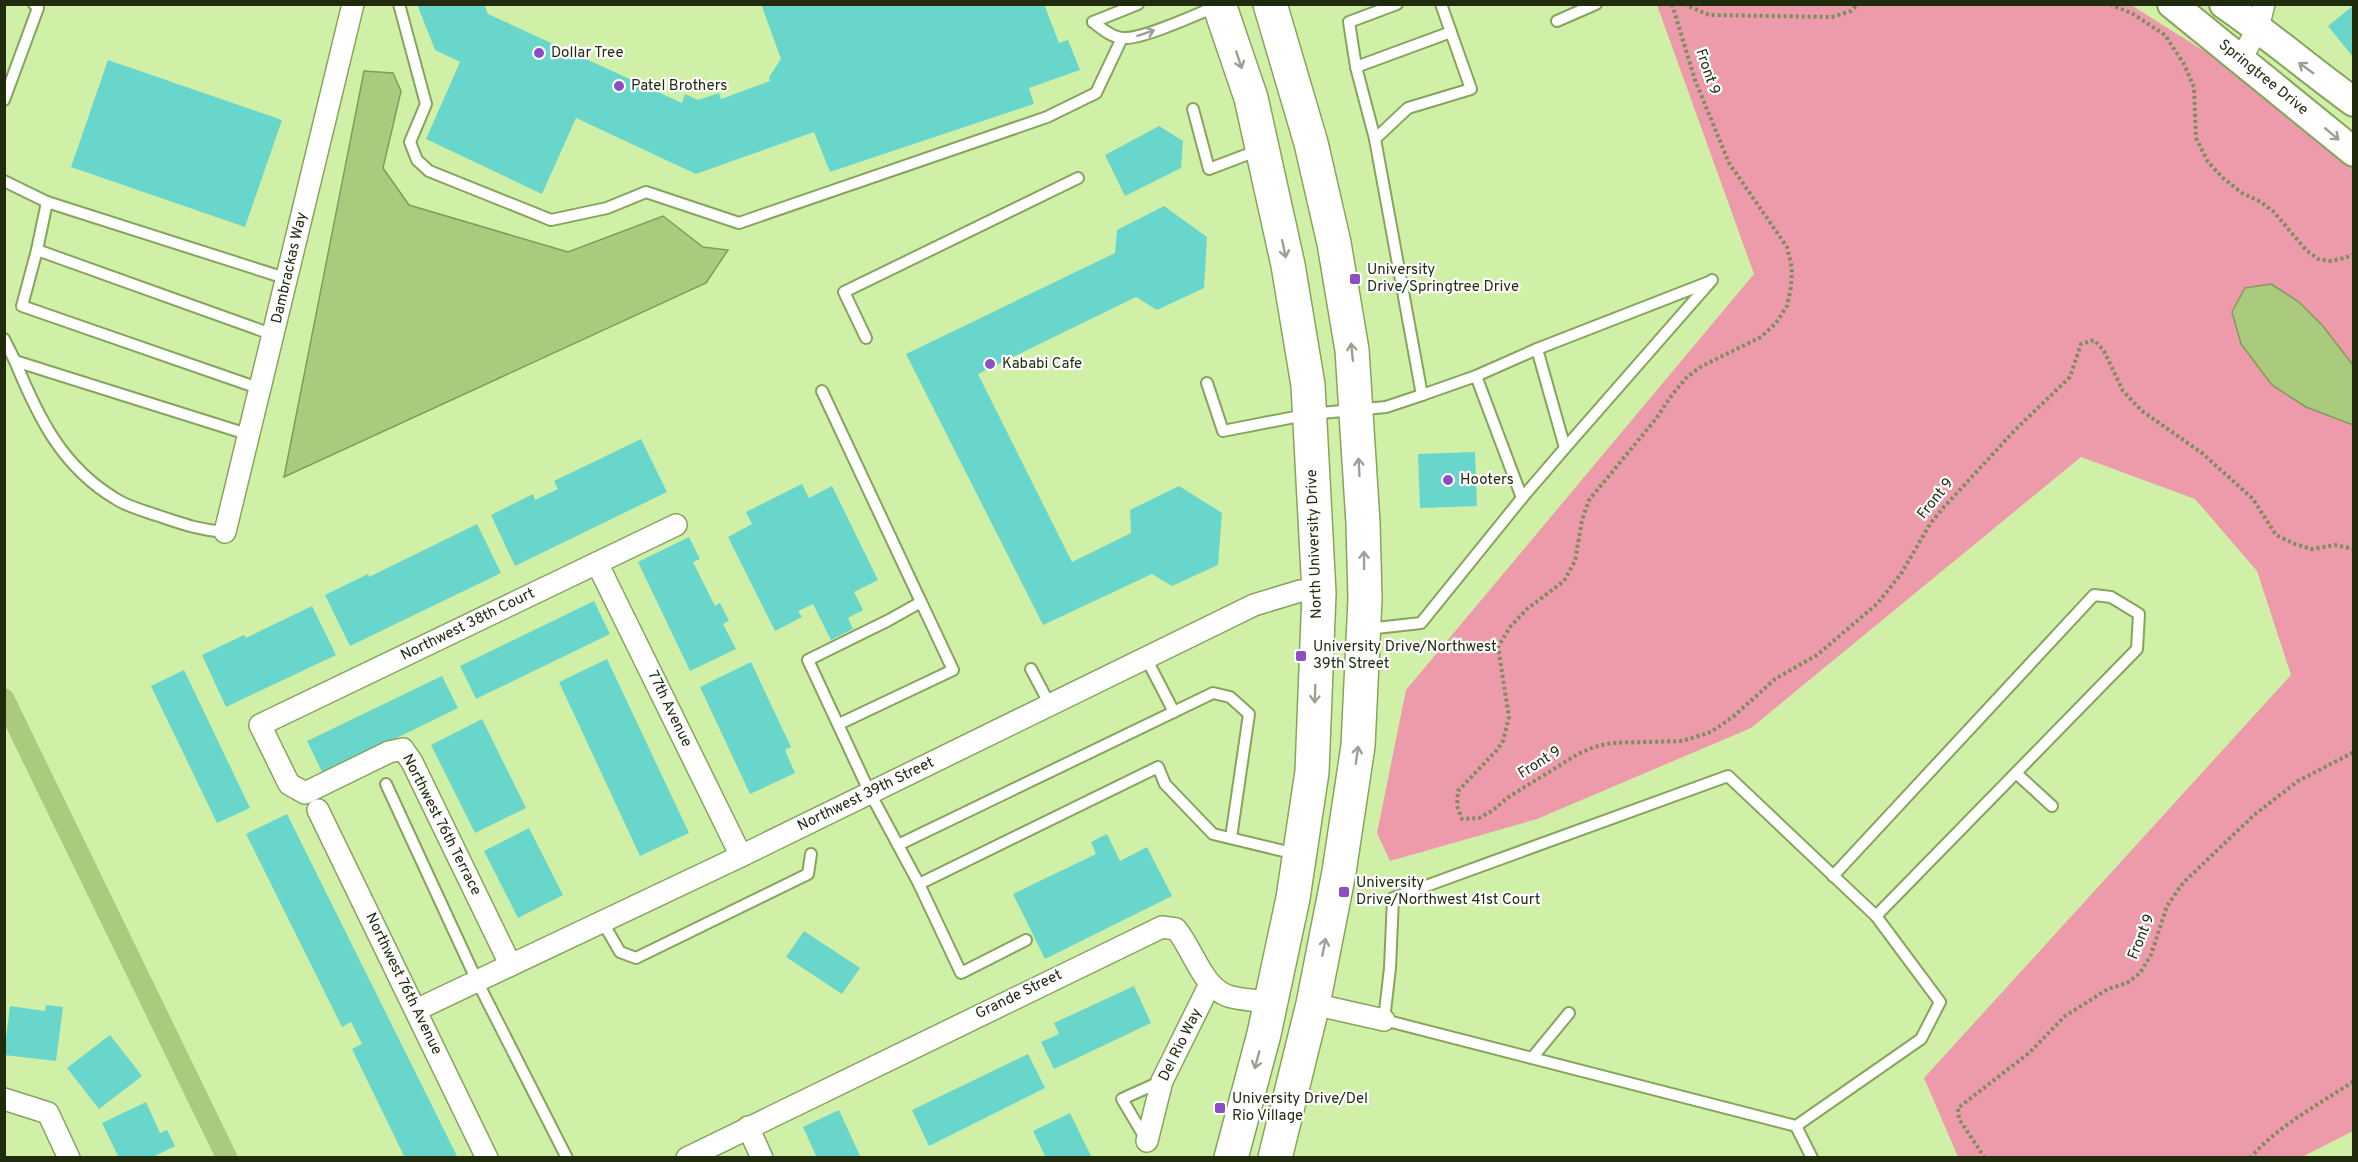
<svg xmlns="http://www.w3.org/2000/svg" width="2358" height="1162" font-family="Overpass,sans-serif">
<rect width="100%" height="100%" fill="#d1f0a7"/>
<!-- green -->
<polygon fill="#ed9bab" points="1657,5 2131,5 2236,71 2353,170 2353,1131 2302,1157 1958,1157 1924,1078 2291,675 2257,571 2195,499 2081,457 1751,728 1537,819 1390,861 1377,833 1406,690 1754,274"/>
<!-- water -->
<g fill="#aaca7d" stroke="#819b5c" stroke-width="1.5">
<polygon points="364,71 393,73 401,91 383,168 409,205 568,252 663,216 703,247 728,250 706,283 284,477"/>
<polygon points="2271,284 2299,302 2322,325 2353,365 2353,425 2306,407 2272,385 2241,344 2232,312 2245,288"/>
</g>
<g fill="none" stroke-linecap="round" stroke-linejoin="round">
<!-- canal -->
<polyline stroke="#aaca7d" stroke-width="21" points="4,699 227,1158"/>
</g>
<!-- building -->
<g fill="#69d6cb">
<polygon points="417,4 484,4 488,14 682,103 685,94 698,100 719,93 721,99 770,81 769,77 781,59 761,4 1044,4 1059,43 1068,40 1080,70 1029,88 1034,104 830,172 814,132 696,174 576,118 542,194 426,139 460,62 435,50"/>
<polygon points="2354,5 2354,58 2328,26"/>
<polygon points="108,60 282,120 245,227 71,167"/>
<polygon points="1159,126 1183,141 1181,168 1125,196 1105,155"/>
<polygon points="1164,206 1207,237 1204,288 1157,310 1136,297 978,374 1072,562 1131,533 1130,510 1179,486 1222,513 1218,565 1172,586 1152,574 1043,625 906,354 1115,253 1117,230"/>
<polygon points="641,439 667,492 515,566 491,515 533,494 535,500 558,489 554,481"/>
<polygon points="1475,452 1477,506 1420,508 1418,454"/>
<polygon points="802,484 809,498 832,486 878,580 854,592 863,610 848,618 853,629 831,640 813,604 798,611 802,617 775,631 728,537 752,524 746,512"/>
<polygon points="477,524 501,573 350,646 325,595 368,574 369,577"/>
<polygon points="689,537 700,559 693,562 715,606 720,603 729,621 723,624 736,649 690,671 638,562"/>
<polygon points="594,601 610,634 476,699 460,666"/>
<polygon points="312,606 336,655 226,707 202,655 244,635 246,638"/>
<polygon points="607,659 689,833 640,856 559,682"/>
<polygon points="751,662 791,747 785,750 795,773 750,794 700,687"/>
<polygon points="184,670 250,808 217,823 151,686"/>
<polygon points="442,676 458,708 323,774 307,741"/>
<polygon points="482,719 526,808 475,833 431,745"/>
<polygon points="287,814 458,1158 405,1158 352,1049 362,1044 351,1022 342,1027 246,834"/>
<polygon points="529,828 563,895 518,918 484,851"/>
<polygon points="1107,834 1120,861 1147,847 1172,896 1045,959 1013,894 1096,854 1091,842"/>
<polygon points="804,931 860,968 842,994 786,957"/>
<polygon points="1134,986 1151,1023 1054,1069 1041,1042 1059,1034 1054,1023"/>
<polygon points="46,1005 63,1007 56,1061 4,1055 10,1006 45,1011"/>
<polygon points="110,1035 142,1076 99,1109 67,1068"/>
<polygon points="1028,1054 1045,1088 929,1146 912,1110"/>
<polygon points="146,1102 160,1133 167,1130 175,1146 151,1158 119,1158 102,1123"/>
<polygon points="839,1110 861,1158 817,1158 803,1127"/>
<polygon points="1070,1113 1092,1158 1046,1158 1033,1131"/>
</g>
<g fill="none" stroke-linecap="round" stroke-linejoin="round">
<defs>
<g id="lane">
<polyline points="399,4 426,104 410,142 417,160 429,171 551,220 607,208 646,192 739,223 1047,117 1096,93 1122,38"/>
<polyline points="1557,21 1596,4"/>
<path d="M1093,22C1101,28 1111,37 1122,38C1142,40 1197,14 1217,6"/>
<polyline points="1093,22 1138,4"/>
<polyline points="1356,67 1349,22 1397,4"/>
<polyline points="4,100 38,8 34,4"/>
<polyline points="1193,109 1209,169 1259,150"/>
<polyline points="1375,139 1356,67 1451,32"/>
<polyline points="4,181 47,202"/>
<polyline points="37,250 47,202 288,279"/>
<polyline points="866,338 844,292 1078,178"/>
<polyline points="4,339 15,361 247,434"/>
<polyline points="1537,349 1565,448 1712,280"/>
<path d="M15,361C38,417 62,467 116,499C128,507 145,511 159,516C183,524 199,530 225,532"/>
<polyline points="1476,376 1522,498 1565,448"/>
<polyline points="1207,383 1223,431 1310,414 1386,407 1422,395 1375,139 1408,108 1471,89 1441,4"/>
<polyline points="261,389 22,306 37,250 274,335"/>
<polyline points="822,391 921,602"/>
<polyline points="1422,395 1476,376 1537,349 1709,282"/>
<polyline points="1367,629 1421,623 1522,498"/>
<polyline points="1146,658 1174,712"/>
<polyline points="1031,669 1050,705"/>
<polyline points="839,724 953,670 921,602 889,620 808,660 870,793 919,884 1158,767 1165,784 1213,834 1296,854"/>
<polyline points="2016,773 2052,806"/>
<polygon points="1728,776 1876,916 1940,1002 1921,1039 1796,1126 1384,1020 1390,968 1393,898"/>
<polyline points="386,784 477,981 567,1158"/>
<polyline points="898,845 1213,693 1230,697 1249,714 1231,838"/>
<polyline points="1833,876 2094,595 2111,597 2139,614 2137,649 1876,916"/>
<polyline points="919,884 961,973 1026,940"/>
<polyline points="602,921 620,952 636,958 808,874 811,854"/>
<polyline points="1532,1058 1569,1013"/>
<polyline points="1796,1126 1812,1158"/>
<polyline points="1147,1141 1122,1099 1162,1081"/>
</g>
<g id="street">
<polyline points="2241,59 2258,28 2264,4"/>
<polyline points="225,532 353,4"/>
<polyline points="597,563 741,856"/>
<polyline points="318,810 487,1158"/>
<polyline points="510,964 412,762 403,749 389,752 305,793 289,784 260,725 676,525"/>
<polyline points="1313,1004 1384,1020"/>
<polyline points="416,1010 741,856 1254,605 1300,591 1319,593"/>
<polyline points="4,1099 48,1113 69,1158"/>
<polyline points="748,1127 762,1158"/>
<polyline points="1147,1141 1162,1081 1210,984"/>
<path d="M687,1158L1162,927L1176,929C1193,949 1202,987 1228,996C1241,1000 1257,1000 1271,1003"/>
</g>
<g id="secondary">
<polyline points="2172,4 2354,152"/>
<path d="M2224,4C2269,35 2310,70 2354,102"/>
</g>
<g id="primary">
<polyline points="1219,4 1251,98 1288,265 1308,385 1319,593 1312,772 1293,898 1264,1034 1231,1158"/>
<polyline points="1270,4 1311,143 1334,243 1352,350 1363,523 1365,599 1358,746 1339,872 1313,1004 1275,1158"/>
</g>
</defs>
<!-- lane casing -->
<use href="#lane" stroke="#87a45d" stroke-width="14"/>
<!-- street casing -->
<use href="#street" stroke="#87a45d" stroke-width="24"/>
<!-- secondary casing -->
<use href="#secondary" stroke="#87a45d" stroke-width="32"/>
<!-- primary casing -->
<use href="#primary" stroke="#87a45d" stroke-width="36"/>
<!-- path -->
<g stroke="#7a8f5c" stroke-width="4" stroke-dasharray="3 3" stroke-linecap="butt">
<polyline points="1672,4 1695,80 1729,163 1787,247 1792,268 1791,287 1787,306 1776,323 1761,337 1702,366 1687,377 1672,395 1655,420 1589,500 1582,520 1575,561 1564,581 1527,609 1510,627 1498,647 1509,717 1503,741 1496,751 1458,791 1457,806 1462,819 1479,818 1492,811 1507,798 1578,754 1594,747 1611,743 1682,741 1711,732 1734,716 1775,679 1817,655 1877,604 1901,574 1930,524 1944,507 2015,430 2070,377 2081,344 2094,340 2104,351 2123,391 2142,411 2202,453 2253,499 2276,535 2295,544 2312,549 2335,545 2354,549"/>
<polyline points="1684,4 1709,15 1832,17 1851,11 1858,4"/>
<polyline points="2110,4 2133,14 2165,35 2184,64 2194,87 2196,138 2208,162 2223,178 2242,193 2259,201 2274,212 2306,250 2318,259 2330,261 2345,258 2354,254"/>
<polyline points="1985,1158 1959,1119 1958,1108 2029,1053 2065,1016 2108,989 2127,983 2140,973 2151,955 2167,906 2183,883 2254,815 2298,781 2354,752"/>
<path d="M2250,1158C2279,1125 2318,1105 2354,1081"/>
</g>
<!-- lane -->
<use href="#lane" stroke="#fff" stroke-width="10"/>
<!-- street -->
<use href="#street" stroke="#fff" stroke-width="21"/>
<!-- secondary -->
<use href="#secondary" stroke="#fff" stroke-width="28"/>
<!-- primary -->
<use href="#primary" stroke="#fff" stroke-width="33"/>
</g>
<!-- one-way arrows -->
<defs><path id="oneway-shaft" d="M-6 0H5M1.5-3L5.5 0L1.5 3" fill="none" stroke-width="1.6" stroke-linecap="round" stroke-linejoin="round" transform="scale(1.5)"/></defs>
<g stroke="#9ba093">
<use href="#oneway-shaft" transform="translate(1146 33) rotate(-19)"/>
<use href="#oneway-shaft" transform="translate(1239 60) rotate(72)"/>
<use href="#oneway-shaft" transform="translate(2306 68) rotate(-144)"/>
<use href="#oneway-shaft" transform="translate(2332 134) rotate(40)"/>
<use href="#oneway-shaft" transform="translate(1284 249) rotate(78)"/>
<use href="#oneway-shaft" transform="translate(1352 352) rotate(-96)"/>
<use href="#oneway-shaft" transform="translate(1359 467) rotate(-93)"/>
<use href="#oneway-shaft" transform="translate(1364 560) rotate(-91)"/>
<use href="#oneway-shaft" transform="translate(1315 694) rotate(92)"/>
<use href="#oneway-shaft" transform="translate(1357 755) rotate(-82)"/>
<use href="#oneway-shaft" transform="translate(1324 947) rotate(-79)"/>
<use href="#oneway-shaft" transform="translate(1257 1060) rotate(105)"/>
</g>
<!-- markers -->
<g fill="#8e4dc2" stroke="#fff" stroke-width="2">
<circle cx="539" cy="53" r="6"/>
<circle cx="619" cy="86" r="6"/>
<rect x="1349" y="273" width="12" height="12" rx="3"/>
<circle cx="990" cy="364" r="6"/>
<circle cx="1448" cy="480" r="6"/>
<rect x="1295" y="650" width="12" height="12" rx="3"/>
<rect x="1338" y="886" width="12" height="12" rx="3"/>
<rect x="1214" y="1102" width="12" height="12" rx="3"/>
</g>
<g text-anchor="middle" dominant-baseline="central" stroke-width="4.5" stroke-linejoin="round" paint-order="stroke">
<!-- poi labels -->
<g font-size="15" fill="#212c0f" stroke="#fff" text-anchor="start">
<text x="551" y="53">Dollar Tree</text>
<text x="631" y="86">Patel Brothers</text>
<text x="1367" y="270">University<tspan x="1367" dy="17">Drive/Springtree Drive</tspan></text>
<text x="1002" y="364">Kababi Cafe</text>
<text x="1460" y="480">Hooters</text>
<text x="1313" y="647">University Drive/Northwest<tspan x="1313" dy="17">39th Street</tspan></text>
<text x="1356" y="883">University<tspan x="1356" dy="17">Drive/Northwest 41st Court</tspan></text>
<text x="1232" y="1099">University Drive/Del<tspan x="1232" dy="17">Rio Village</tspan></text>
</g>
<!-- street labels -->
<g font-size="15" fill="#212c0f" stroke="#fff">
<text transform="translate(1707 72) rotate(71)">Front 9</text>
<text transform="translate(2263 78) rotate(39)">Springtree Drive</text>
<text transform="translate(290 268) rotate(-77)">Dambrackas Way</text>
<text transform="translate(1936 499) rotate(-51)">Front 9</text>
<text transform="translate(1315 544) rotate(-92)">North University Drive</text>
<text transform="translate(468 625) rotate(-26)">Northwest 38th Court</text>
<text transform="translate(669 709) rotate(64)">77th Avenue</text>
<text transform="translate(1540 763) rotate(-32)">Front 9</text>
<text transform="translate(866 795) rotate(-26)">Northwest 39th Street</text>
<text transform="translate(441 825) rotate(63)">Northwest 76th Terrace</text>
<text transform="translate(2142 937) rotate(-68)">Front 9</text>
<text transform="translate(403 984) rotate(64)">Northwest 76th Avenue</text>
<text transform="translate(1019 995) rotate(-26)">Grande Street</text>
<text transform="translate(1181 1045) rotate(-64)">Del Rio Way</text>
</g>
</g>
<!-- border -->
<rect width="2358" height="1162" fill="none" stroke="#212c0f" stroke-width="12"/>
</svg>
